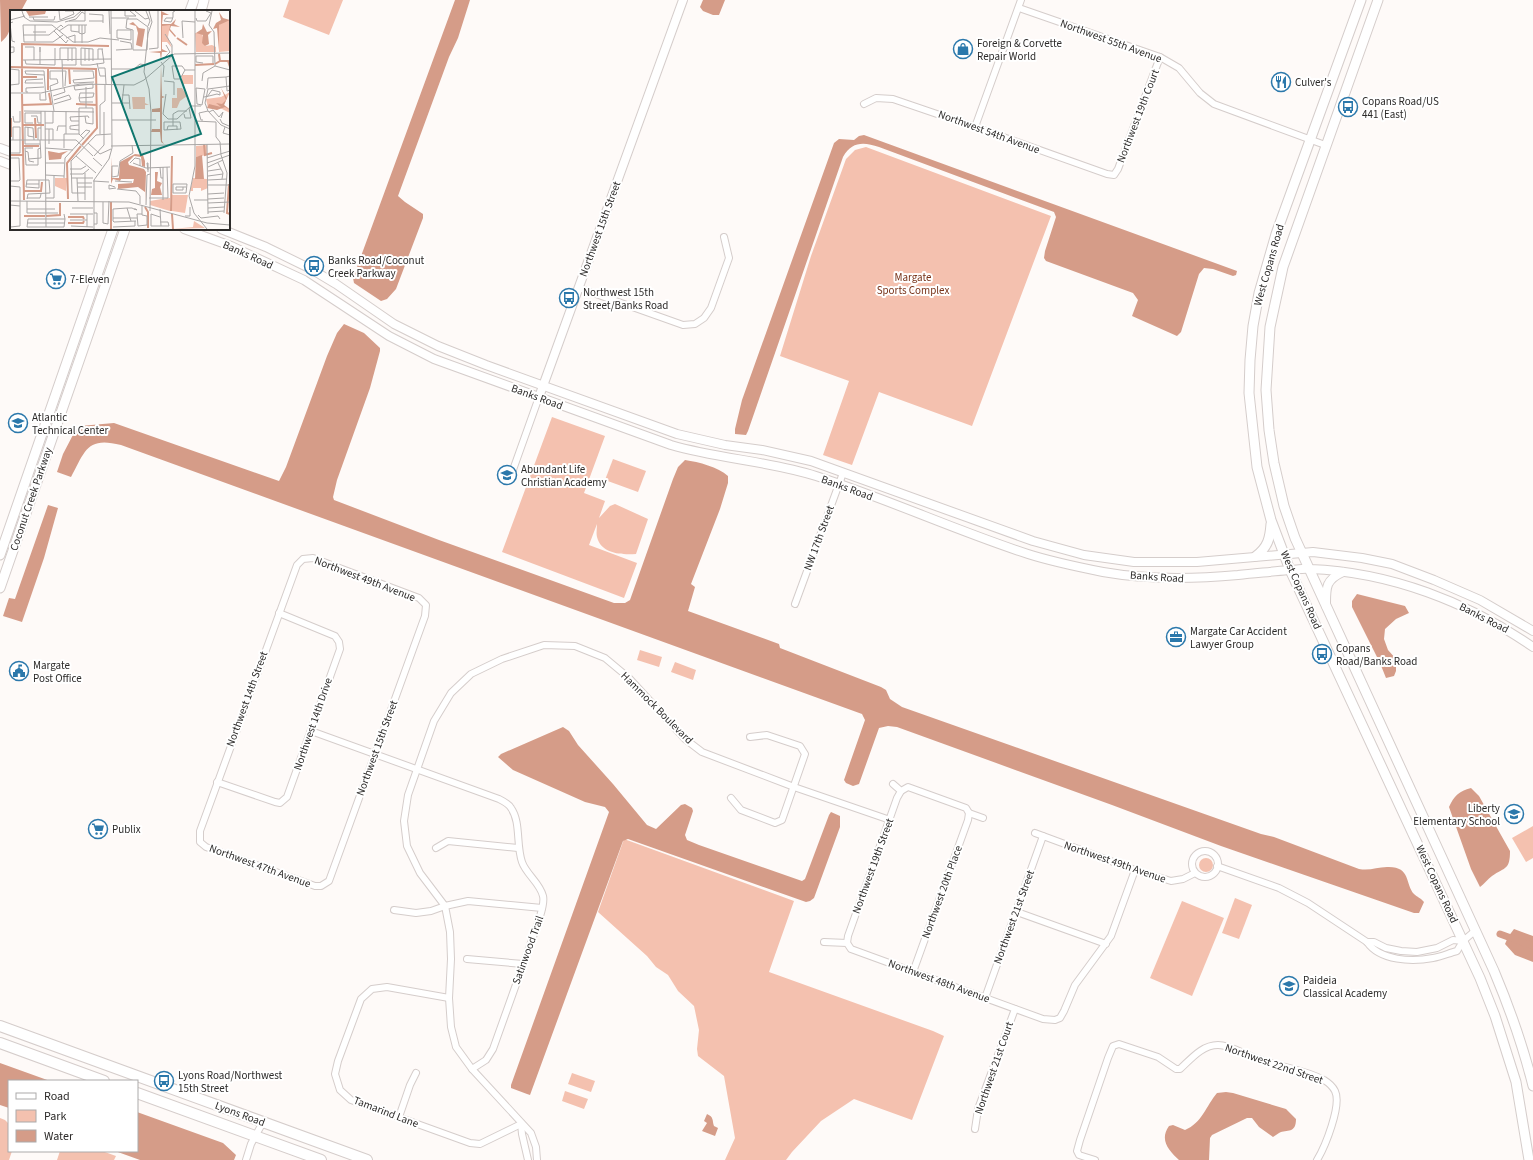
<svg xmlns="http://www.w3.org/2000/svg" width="1533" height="1160" font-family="'Source Sans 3',sans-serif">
<rect width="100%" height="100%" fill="#fefaf8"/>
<!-- green -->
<g fill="#f4c1af">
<polygon points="289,0 343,0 329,35 283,17"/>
<polygon points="866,147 1051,216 972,426 879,392 852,465 823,455 849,381 780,356 811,256 846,159 855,150"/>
<path d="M552,417L605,436L584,493L605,501L599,518L610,506L615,504L648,519L636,554C622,555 601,554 597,537C596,533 597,528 597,524L589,545L637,563L624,598L502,552Z"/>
<polygon points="613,459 646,471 638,492 605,480"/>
<polygon points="640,650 662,657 659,667 637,660"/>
<polygon points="675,662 696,670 693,680 671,672"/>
<polygon points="1533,826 1533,858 1526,862 1512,838"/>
<polygon points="624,839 794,901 769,972 933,1031 944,1036 912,1120 854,1099 821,1121 792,1152 786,1160 725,1160 735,1138 724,1076 698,1056 697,1049 699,1030 694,1006 678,991 668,975 656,967 647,956 598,912"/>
<circle cx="1206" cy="865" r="7"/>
<polygon points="1235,898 1252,905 1239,939 1222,933"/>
<polygon points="1182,901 1224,918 1192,996 1150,978"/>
<polygon points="572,1073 595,1081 591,1092 568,1084"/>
<polygon points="565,1091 588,1099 584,1109 562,1101"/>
<polygon points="0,1118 5,1120 9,1124 9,1151 12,1151 9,1160 0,1160"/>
<polygon points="60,1151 102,1151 116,1156 114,1160 57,1160"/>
</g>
<!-- water -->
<g fill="#d59c88">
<path d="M0,0H27L21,11H11C11,23 12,34 1,42Z"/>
<polygon points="455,0 470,0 458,38 449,57 398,196 405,202 423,214 423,218 396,289 387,299 381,301 354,283 353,278"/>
<polygon points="703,0 725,0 719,15 713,15 703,11 700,7"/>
<path d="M864,135L1237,271L1236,275L1233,276L1213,269L1204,268L1199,274L1181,332L1177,336L1132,316L1138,300L1133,293L1046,261L1044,258L1045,251L1056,217L1054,212L879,147C864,142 852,141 843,157L748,431L746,435L735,434V429L742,400L834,143L839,139L854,140L859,136Z"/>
<path d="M344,324L364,333L380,348V351L370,388L337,480L333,497L334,500L439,540L614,603H625L630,600L673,479L678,467L685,460C699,462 718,467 728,476V483L720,509L691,584L695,587L688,611L779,644L780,648L881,687L886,690L890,699L902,707L1261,834L1274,837L1359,869C1370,871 1377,867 1387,867C1411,866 1405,884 1414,894C1417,897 1421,898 1424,902L1419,913H1414L1221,846L1112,805L897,727L888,726L879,728L859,784L853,786L846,783L844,780L865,720L862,714L121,445C87,436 85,451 71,477L57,472L63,454L75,431L80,426L114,423L279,481L286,467L327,356L337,333Z"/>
<polygon points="48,505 58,508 44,558 22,622 3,616 9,598 15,599"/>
<polygon points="1357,594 1405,606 1409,613 1396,619 1385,629 1384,639 1388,650 1396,659 1396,671 1394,676 1386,678 1380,663 1352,607 1352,601"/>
<polygon points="563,727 569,731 578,745 613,784 647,825 656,829 681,805 685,804 692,808 693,811 685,835 687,840 699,845 802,881 805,879 829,815 831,812 840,816 840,827 814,898 810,901 806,902 628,839 623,841 530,1095 527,1094 511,1088 511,1085 609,812 605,807 585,802 513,770 498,757 501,754"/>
<path d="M1471,788L1479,796L1510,851C1510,870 1505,867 1492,876C1488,879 1484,884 1480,887L1471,869L1449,807C1454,796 1459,791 1471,788Z"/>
<polygon points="1514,929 1533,936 1533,962 1515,955 1505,944 1508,937"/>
<polygon points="0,1063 50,1081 9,1081 9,1108 0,1105"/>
<path d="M1226,1092L1233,1093L1286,1109L1296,1119C1296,1134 1287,1129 1279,1133C1277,1134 1275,1136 1273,1137L1259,1127L1252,1118H1247L1212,1135L1210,1138L1209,1160H1179C1169,1151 1159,1140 1169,1126L1173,1125L1185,1130C1202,1123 1206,1106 1217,1093Z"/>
<polygon points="137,1112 223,1143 236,1155 234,1160 140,1160 115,1151 137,1151"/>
<path d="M707,1114C714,1117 712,1120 714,1126L718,1128L715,1136L702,1131L707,1123L704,1121Z"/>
</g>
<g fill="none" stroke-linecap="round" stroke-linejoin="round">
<!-- canal -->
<polyline stroke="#d59c88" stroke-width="7" points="1500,934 1533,946"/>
<defs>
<g id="minor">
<polyline points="1019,8 1160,57 1179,68 1200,93 1214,104 1325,145"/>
<polyline points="864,104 876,98 893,99 975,127 1107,174 1114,175 1118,169 1160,57"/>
<polyline points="975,127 1021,0"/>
<polyline points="579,288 683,325 695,324 704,318 711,308 729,258 724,237"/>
<polyline points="509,481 539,397"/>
<polygon points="313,558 419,598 426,605 425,616 329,881 321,886 315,886 206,847 200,842 200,831 297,565 303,559"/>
<polyline points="795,604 843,473"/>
<path d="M311,731L499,799C503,801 509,804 511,808C521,822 516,845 522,862C526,874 540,883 543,896C545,904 540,915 538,923L493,1049L486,1060L472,1069"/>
<polyline points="217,782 275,802 280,803 287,797 340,649 339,642 335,636 279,613"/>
<polyline points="893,784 901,791 908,787 966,808 969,813 983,818"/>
<polyline points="731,798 741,810 775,823 782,820 805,754 800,746 767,735 750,737"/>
<polyline points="1035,833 1135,870 1171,881 1183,879 1195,873"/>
<polyline points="436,848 448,841 518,848"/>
<circle cx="1205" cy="864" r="13"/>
<path d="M1217,866L1279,888L1308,903L1367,942C1380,961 1412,962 1433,958C1441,957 1449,953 1457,951L1463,941L1476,930"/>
<polyline points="394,910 416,913 431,911 445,906 468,901 542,908"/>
<polyline points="1017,912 1106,944"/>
<polyline points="824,942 847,943 851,949 1043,1019 1055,1020 1060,1018 1064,1011 1075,985 1111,936 1135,870"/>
<polyline points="1367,942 1374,942 1386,948 1401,951 1417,952 1437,948 1453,940 1463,941"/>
<polyline points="847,943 848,936 897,798 901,791"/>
<polyline points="467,959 523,964"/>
<polyline points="913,972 968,820 969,813"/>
<polyline points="449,998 387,987 372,989 361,999 338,1061 335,1074 340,1090 351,1100 470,1143 480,1144 521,1124"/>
<polyline points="985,998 1043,836"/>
<polyline points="399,1117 410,1085 416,1073"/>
<polyline points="521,1124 522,1134 528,1160"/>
<polyline points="975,1129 978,1109 1015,1009"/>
<polyline points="246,1160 251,1144 263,1122"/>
<polyline points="537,1160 536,1147 531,1133 472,1069 456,1047 451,1027 449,998 451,959 450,932 445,906 420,873 407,846 404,821 408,795 434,721 451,693 471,674 502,659 544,645 575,646 605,658 629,678 685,739 702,752 794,787 890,820"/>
<path d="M1095,1160L1079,1155L1077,1151L1080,1140L1108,1058L1113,1046L1119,1044L1158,1057L1176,1069H1180C1191,1059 1202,1045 1218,1045C1231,1045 1245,1055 1258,1059C1279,1067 1304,1069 1324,1080C1329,1083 1333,1087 1335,1091C1342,1105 1325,1147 1317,1160"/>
</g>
<g id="tertiary">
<polyline points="0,148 11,152"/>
<polyline points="0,161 11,165"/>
<path d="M184,229L231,246L304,280L389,336L434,359L671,445C719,459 769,461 816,476C888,499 957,531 1028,554C1053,562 1078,567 1103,572C1148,580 1193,579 1238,575C1255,573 1271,572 1288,570C1295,570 1303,568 1310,569C1390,572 1468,602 1533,647"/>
<polyline points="221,229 266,247 311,269 336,284 394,324 438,346 486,365 677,434 725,445 762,450 811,461 1033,541 1084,555 1134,562 1197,562 1313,552 1362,558 1392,564 1434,580 1480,600 1533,631"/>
<polyline points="539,397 683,0"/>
<path d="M1326,606C1326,588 1325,580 1343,572"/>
</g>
<g id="secondary">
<polyline points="1361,0 1276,234 1259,293 1253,326 1250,360 1249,393 1257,467 1271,520 1290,570 1480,978 1495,1016 1516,1082 1529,1160"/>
<path d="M1378,0L1283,267L1270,327L1266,390L1269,430L1274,463L1284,506L1295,538L1494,971C1510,1009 1523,1046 1533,1086"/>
<polyline points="190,11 194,0"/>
<polyline points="201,11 204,0"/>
<polyline points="0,555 113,229"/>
<path d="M1256,556C1268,547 1270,538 1271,524"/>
<polyline points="0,588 125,229"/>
</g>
<g id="primary">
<polyline points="0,1026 367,1160"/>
<polyline points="0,1043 104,1081"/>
<polyline points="137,1093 321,1160"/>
</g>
</defs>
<!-- minor casing -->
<use href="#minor" stroke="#d5cdcb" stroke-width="8"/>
<!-- tertiary casing -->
<use href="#tertiary" stroke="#d5cdcb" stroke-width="10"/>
<!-- secondary casing -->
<use href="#secondary" stroke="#d5cdcb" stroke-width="11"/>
<!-- primary casing -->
<use href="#primary" stroke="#d5cdcb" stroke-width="12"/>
<!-- minor -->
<use href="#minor" stroke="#fff" stroke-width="6"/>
<!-- tertiary -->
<use href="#tertiary" stroke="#fff" stroke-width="8"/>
<!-- secondary -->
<use href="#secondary" stroke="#fff" stroke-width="9"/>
<!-- primary -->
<use href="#primary" stroke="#fff" stroke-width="10"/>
</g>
<!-- icons -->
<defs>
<symbol id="shop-ring" viewBox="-11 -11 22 22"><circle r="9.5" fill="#fff" stroke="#2b78ab" stroke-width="1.5"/><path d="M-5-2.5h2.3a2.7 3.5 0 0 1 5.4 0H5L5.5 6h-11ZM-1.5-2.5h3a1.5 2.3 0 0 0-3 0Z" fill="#2b78ab"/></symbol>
<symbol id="restaurant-ring" viewBox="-11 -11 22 22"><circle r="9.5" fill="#fff" stroke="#2b78ab" stroke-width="1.5"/><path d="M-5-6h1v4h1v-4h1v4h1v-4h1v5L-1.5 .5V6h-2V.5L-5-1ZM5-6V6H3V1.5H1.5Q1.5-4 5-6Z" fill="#2b78ab"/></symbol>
<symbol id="bus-ring" viewBox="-11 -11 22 22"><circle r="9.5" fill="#fff" stroke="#2b78ab" stroke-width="1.5"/><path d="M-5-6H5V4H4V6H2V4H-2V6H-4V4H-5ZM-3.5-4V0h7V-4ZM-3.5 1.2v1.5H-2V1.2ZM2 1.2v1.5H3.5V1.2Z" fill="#2b78ab"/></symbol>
<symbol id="supermarket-ring" viewBox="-11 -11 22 22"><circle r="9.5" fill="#fff" stroke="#2b78ab" stroke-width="1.5"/><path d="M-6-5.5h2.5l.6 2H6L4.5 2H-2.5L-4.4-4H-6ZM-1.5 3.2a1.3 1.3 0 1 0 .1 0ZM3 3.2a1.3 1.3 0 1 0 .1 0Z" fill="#2b78ab"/></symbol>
<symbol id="school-ring" viewBox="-11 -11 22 22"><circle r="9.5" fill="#fff" stroke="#2b78ab" stroke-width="1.5"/><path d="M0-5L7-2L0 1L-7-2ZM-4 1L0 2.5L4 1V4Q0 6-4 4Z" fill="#2b78ab"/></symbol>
<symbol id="office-ring" viewBox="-11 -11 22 22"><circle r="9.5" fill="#fff" stroke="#2b78ab" stroke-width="1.5"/><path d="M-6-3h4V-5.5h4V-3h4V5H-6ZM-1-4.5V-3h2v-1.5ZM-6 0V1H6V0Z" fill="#2b78ab"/></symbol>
<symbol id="civic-ring" viewBox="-11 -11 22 22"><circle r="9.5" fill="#fff" stroke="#2b78ab" stroke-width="1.5"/><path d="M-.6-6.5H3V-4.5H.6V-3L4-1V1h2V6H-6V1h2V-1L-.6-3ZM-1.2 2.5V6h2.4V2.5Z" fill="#2b78ab"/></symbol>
</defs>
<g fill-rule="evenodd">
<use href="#shop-ring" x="952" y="38" width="22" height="22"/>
<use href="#restaurant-ring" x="1270" y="71" width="22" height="22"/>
<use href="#bus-ring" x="1337" y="96" width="22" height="22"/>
<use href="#bus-ring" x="303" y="255" width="22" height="22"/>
<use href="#supermarket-ring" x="45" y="268" width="22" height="22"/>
<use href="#bus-ring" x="558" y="287" width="22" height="22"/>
<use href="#school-ring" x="7" y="412" width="22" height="22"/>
<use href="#school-ring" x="496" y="464" width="22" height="22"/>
<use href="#office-ring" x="1165" y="626" width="22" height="22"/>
<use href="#bus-ring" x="1311" y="643" width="22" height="22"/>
<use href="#civic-ring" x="8" y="660" width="22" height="22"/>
<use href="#school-ring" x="1503" y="803" width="22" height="22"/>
<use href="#supermarket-ring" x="87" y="818" width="22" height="22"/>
<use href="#school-ring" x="1278" y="975" width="22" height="22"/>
<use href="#bus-ring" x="153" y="1070" width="22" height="22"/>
</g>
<g text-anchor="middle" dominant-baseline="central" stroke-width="4" stroke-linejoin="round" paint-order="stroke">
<!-- street labels -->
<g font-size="11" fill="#2d2b2a" stroke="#fff">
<text transform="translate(1111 41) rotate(20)">Northwest 55th Avenue</text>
<text transform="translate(1138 116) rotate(-69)">Northwest 19th Court</text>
<text transform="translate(989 132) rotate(20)">Northwest 54th Avenue</text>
<text transform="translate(600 229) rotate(-70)">Northwest 15th Street</text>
<text transform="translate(248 255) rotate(24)">Banks Road</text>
<text transform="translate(1269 265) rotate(-74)">West Copans Road</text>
<text transform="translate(537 397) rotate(20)">Banks Road</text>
<text transform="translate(847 488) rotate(20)">Banks Road</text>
<text transform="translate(31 499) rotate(-71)">Coconut Creek Parkway</text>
<text transform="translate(819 538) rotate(-70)">NW 17th Street</text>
<text transform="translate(1157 577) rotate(4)">Banks Road</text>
<text transform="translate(365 579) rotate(21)">Northwest 49th Avenue</text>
<text transform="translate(1301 590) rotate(66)">West Copans Road</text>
<text transform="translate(1484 618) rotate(27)">Banks Road</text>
<text transform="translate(247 699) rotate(-70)">Northwest 14th Street</text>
<text transform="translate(657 708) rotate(45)">Hammock Boulevard</text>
<text transform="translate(313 724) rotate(-71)">Northwest 14th Drive</text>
<text transform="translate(377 748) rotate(-70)">Northwest 15th Street</text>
<text transform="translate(1115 862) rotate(19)">Northwest 49th Avenue</text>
<text transform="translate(260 866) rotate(20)">Northwest 47th Avenue</text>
<text transform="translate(873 866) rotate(-70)">Northwest 19th Street</text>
<text transform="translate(1437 884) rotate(65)">West Copans Road</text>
<text transform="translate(942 892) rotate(-70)">Northwest 20th Place</text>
<text transform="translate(1014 917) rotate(-70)">Northwest 21st Street</text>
<text transform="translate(528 950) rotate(-70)">Satinwood Trail</text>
<text transform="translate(939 981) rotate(20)">Northwest 48th Avenue</text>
<text transform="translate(1274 1064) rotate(19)">Northwest 22nd Street</text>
<text transform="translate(994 1068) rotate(-71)">Northwest 21st Court</text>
<text transform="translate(386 1112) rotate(21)">Tamarind Lane</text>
<text transform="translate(240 1114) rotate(20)">Lyons Road</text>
</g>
<!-- poi labels -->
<g font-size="11" fill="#2d2b2a" stroke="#fff" text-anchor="start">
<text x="977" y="43">Foreign &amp; Corvette<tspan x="977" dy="13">Repair World</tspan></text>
<text x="1295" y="82">Culver's</text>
<text x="1362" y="101">Copans Road/US<tspan x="1362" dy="13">441 (East)</tspan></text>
<text x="328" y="260">Banks Road/Coconut<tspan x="328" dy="13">Creek Parkway</tspan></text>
<text x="70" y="279">7-Eleven</text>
<text x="583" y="292">Northwest 15th<tspan x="583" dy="13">Street/Banks Road</tspan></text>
<text x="32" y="417">Atlantic<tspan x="32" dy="13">Technical Center</tspan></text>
<text x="521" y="469">Abundant Life<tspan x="521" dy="13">Christian Academy</tspan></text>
<text x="1190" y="631">Margate Car Accident<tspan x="1190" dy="13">Lawyer Group</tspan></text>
<text x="1336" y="648">Copans<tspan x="1336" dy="13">Road/Banks Road</tspan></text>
<text x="33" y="665">Margate<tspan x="33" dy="13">Post Office</tspan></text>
<text x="1500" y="808" text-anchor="end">Liberty<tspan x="1500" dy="13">Elementary School</tspan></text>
<text x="112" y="829">Publix</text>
<text x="1303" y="980">Paideia<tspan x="1303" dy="13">Classical Academy</tspan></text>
<text x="178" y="1075">Lyons Road/Northwest<tspan x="178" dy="13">15th Street</tspan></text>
</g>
<!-- park labels -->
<g font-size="11" fill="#783319" stroke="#fff">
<text x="913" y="277">Margate<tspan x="913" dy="13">Sports Complex</tspan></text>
</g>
</g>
<!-- overview -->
<g transform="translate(10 10)">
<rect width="220" height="220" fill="#fefaf8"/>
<path d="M214,10H220V41L209,42V15ZM151,15H160L158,27L162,38L157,32H151ZM185,23H192L195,36L202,35L206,37V42H186ZM172,65H183V74H172ZM167,78H172L177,86L170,91L167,98H162V88H167ZM220,82L214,95L220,99V103L210,98H198L196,89L211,87ZM122,87H135V93L139,95H135V99H123ZM197,135V145L186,147V136ZM45,168H57L56,181L45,176ZM183,168L197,169L198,178L191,181V178H183V181H180ZM162,185H178L175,203L162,201ZM157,188H160V201L140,195V191ZM184,211L195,218L162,219L183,217Z" fill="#f4c1af"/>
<path d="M16,1H36L35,4L19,6ZM151,1L159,5H153L152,14H161L166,9L164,14L170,17L161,16L160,19L166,26L165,27L159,20L160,15L152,16V39L158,42H152L151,50L150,43L139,42L151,41ZM209,2L213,8L220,10L209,15V41L207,18L203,19L206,13L211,10ZM123,12L129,18L135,19L132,37L126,35L128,23L126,16L119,14ZM193,14L197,22L202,21L198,25L199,34L195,36L192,33L193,25L186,23L192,19ZM151,55L152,86L155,87L152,88V131L154,134L151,132L150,122H141L142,119H150V102H142V99L150,98ZM211,78L217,88L214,95L220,100L215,97L207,100L197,98L199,94L211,97L206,93L212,94L216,90ZM38,141L49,143L58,141L52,145L51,149L39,150ZM125,144L133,145L135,151V157L132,156L131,147L124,146L118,152L119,155L134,159L136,162L135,194V182L128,177L108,179V174L123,173L124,169H111L110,171L103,169L101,174V147L102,168H109L110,152ZM192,145L194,169H185L186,147ZM145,162H148L147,171L152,173L150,177L152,185H141L142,179L145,178Z" fill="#d59c88"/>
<path fill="none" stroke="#d59c88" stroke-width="2" d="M167,28L177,35M210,51H218L220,57M205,54L210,51L209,44M185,55L204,54M0,57L86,59L87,118L72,135M38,57V80M59,58L60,74M13,67H27M12,82V34L99,36M12,84L14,190M66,94L87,95M12,95L41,94L39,83M1,108V127M25,108L26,128M13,115H34M194,134L195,145L202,143M13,136H29M0,145H13M219,174L217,203L220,204M14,181H31L32,172M58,189L57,153L71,136M101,192V219M135,197L138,202V218M161,201L162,146M162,204L163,219M14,206H35M36,206L50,205V193M58,207H73L74,209M58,213H73L74,211"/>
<path fill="none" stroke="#aaa7a6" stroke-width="1" d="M12,1L14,7L20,11L47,12L64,7L71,1M49,1L50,10L64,4L63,1H55M99,1L100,24M115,1V6H126L120,1M125,1L135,9L139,8M136,1L140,11L138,16M139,1L142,12L138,24L134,62L139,79L141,102L140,201M185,1V156L179,186L184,203L197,219M202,1L199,15L204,22L205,56M79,4L93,5V13M19,7H38M23,7L24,10H44L45,6M101,8H119M163,8H156L154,11L161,12L162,10L163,7V2L165,1M186,8L187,11H196L201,3L196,1M117,9H127L138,17L137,40H123V20L116,18ZM0,10L15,6M59,11H75V1M79,11H93M172,11L185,12M172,11L173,28M3,12L0,13L2,31L5,32M55,12L66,9L72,2L75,4M25,15V31M61,15V21L69,22M69,15V23L72,24L75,23V15M121,20V30L107,28V20ZM44,21L56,33L58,30M49,21L58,15H77M23,22H36M155,24L162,35V45M13,25H39M39,25L51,15L53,17M53,25L43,32H14L13,15H42L63,32H78L90,28L109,30M56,28L65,25V33M72,33V15M0,37H4V42L0,43M15,37H24V50M139,39L148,38V1M106,40L122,39L121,33L110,31M30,42V37V55M154,48L160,42L156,35M88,49V39H93M13,50L101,49M15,50L16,54L45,55V38M50,50V38H66V55H52M52,50L53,77M58,51V38M62,51V38M75,51V38M79,51V38M83,51V39L71,38V55H80L94,53L92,39M151,52L154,56L153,67M87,53L90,66H95M193,53L186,52V46H203V53M205,56L220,60M89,58H95L96,74M0,59L9,60V74L0,75M101,59H124L130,54L136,55M175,60L172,56H162L164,69H170L175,60H185M63,61H83L84,68M220,66L216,67L217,81L220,80M84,68L63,70L64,73L84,72M33,69L16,70L15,73H33M154,71L164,72V85M192,71L193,63L205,56M83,74V78L65,80L64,76ZM220,76L198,79L195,93L198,101L211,115L220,119M76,77V98M186,78L195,79L192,95L187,94ZM197,79L198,68L216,67M18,82H16V78L34,77M0,83H31L70,74L124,75L134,70L164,44L220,43M30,84V90H36L34,61H15L16,64L34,65M156,84L153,104L158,109H167L181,96H191M112,85H119L120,99M43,86L55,82L54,78M194,87L199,86L207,84L210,85V82L202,80L197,87M69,88L83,87L84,83H70L69,88L70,92H83M44,90L59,85L61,89L44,94M102,93H119M112,93L114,75M14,101L84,102M31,101V114M35,101L36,217M44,101L40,76L48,73L47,69H40V61H56L55,76M56,101V124M199,102L203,100L209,107M174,104L175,108H181L179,98M3,106L4,112H10V101M21,106H27L28,113H31M209,107L213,102L211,108M210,109L212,113L219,116M102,110H146M193,110H191L189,103L198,101M69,111H61L60,107L78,106L79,108M185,111L206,112V127L210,132L211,145L217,163L214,203M154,112H170L171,119L154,120ZM23,113H15V103H31M35,113H43V101M69,115L60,116V119L69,120M31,116V130M163,116V104L168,101H177M18,117V126L24,127M215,117L213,123L220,125M35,119H43V130M39,119V134M157,120L158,116H167V120M47,121L48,116H56M69,124V98H83V114L76,113L75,106M90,124V95L95,91V75M0,130H66L83,146M24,130L23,118L15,117V134H30M28,130V118H31M78,133L90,144L101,139M197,134L198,204M101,136L220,134M23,138H15L16,155H28V139L31,138M35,138L63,140M54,138V124H69L74,129M15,141L18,142L19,151L24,152M0,143H10V117H3V130M66,146L86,163M84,146L94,135V102M83,148L92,156M197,148L220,141M18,149L31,148L30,130M35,153H54M120,153L125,148L130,149V156M123,153L136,158L160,157M197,153L220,145M208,153L213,163L212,169M108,156H102V167L108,166L110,151L123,143L122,135M150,157L151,168H153M153,157V190M198,157L213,150M60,159H71L76,156M198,161L211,159M138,162V153H137L138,160M75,163V190M60,164H73L79,159M35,165L54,166M198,166L213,164M54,168L55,148L80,121L76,120L71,125M61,168H83M67,168L68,191M198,170L217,169M0,171H9L10,170L9,148H0V195L10,196M83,171L99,172M105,171L122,172M67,173H82M16,174H29M163,174H177L176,183H163ZM198,175H220M68,177H82M105,177L99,175V179L106,178M173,177V180H166V177H176M107,179L126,181L130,186V194M75,183H62L61,151L86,125L101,124M198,184L214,183M17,188H30L31,184M36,188H44V166M139,188H158L157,157M17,189L18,184L40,183L39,170H17L16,177L29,178V170M198,189L214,188M184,190H198M0,191L119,192L197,213L220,215M17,191V203H48M93,192V213L98,214L99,191M198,193L220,192M132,195V205L137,206V215L128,216L127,204H132M136,195L137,165L140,164M62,198H83M117,198H122L124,199H126L127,200L124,199M198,198L214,197M17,199H45M150,199L151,216M220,201V185M198,202L214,201M54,204L55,209L54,217H17L18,209H55M60,204H83M77,204V217M188,205L191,208L208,206L210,209M175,206H180V197M150,207L141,204V216H159M103,208H127M60,210H77M121,211L117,198L103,199V211L104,212L126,211M150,212H158L159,216M17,213H55M84,214H87V203H84M61,216L83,217M0,217L10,216V177L0,176M103,217L125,216V211M84,219V170L99,149L102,138L101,1"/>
<path fill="#0f766e" fill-opacity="0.15" stroke="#0f766e" stroke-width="2" d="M162,45L191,124L131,145L102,67Z"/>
<rect width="220" height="220" fill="none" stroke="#2d2b2a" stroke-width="2"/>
</g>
<!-- legend -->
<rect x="8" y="1080" width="130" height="72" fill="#ffffff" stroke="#abaaaa"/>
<rect x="16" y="1093" width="20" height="6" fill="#ffffff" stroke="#abaaaa"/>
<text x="44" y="1100" font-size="12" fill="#2d2b2a">Road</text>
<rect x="16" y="1110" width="20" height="12" fill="#f4c1af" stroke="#abaaaa"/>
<text x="44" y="1120" font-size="12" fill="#2d2b2a">Park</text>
<rect x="16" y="1130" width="20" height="12" fill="#d59c88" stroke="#abaaaa"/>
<text x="44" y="1140" font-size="12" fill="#2d2b2a">Water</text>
</svg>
